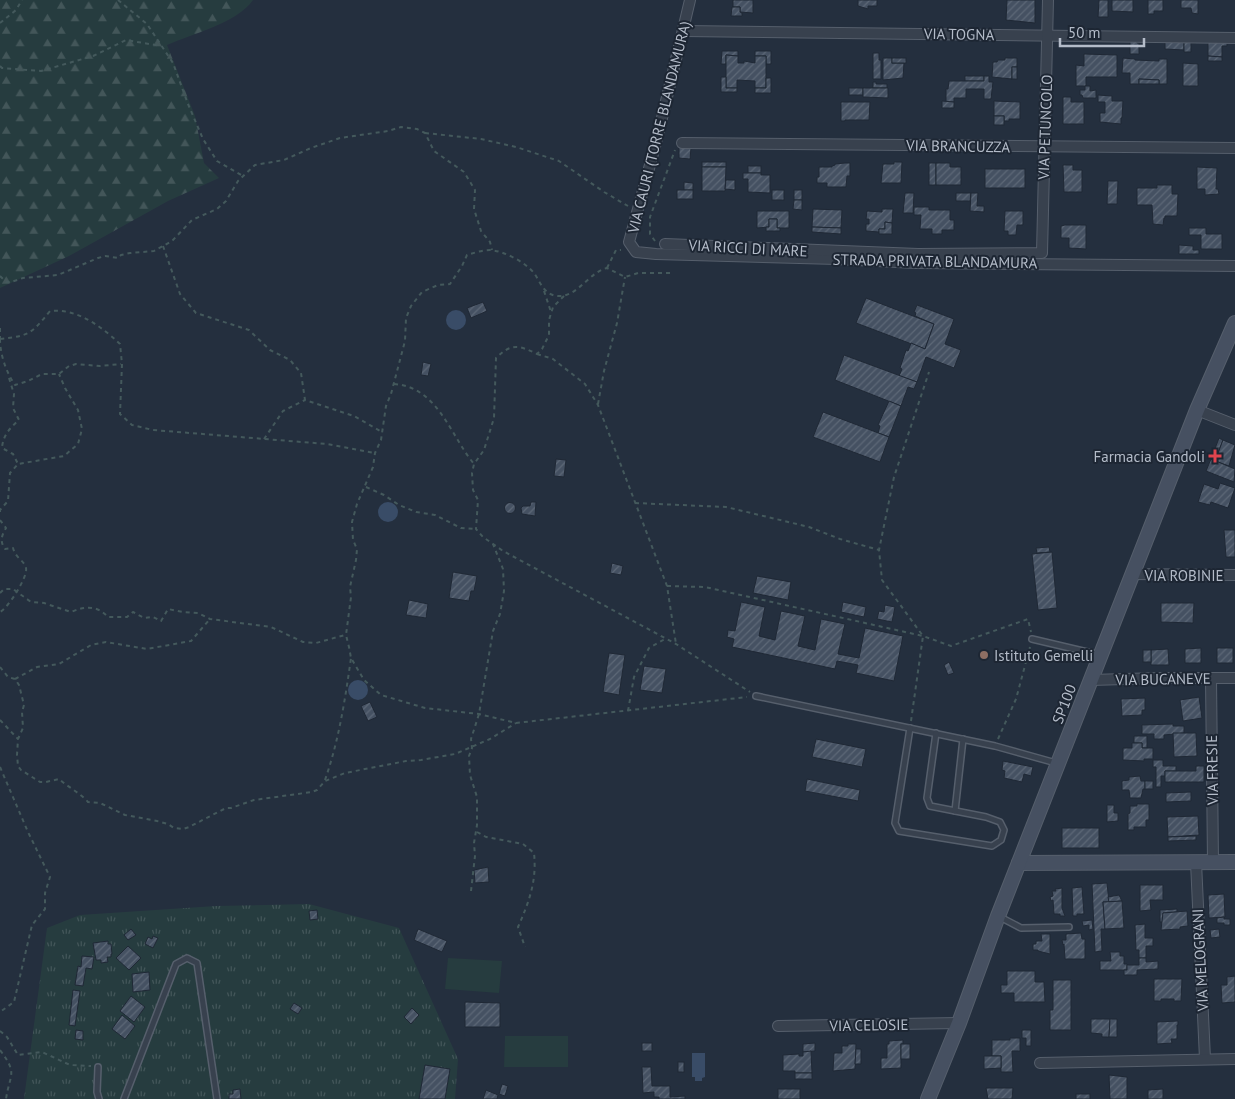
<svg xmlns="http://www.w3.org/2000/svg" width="1235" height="1099" font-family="'PT Sans',sans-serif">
<defs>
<pattern id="grass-tufts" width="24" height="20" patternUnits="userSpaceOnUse" patternTransform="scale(1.25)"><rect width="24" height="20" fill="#263c3f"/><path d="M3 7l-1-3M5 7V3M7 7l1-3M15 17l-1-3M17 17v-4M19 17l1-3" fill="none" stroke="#435659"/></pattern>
<pattern id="forest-firs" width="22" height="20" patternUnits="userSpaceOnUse" patternTransform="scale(1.25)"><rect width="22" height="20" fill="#263c3f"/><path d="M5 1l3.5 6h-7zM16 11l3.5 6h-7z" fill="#435659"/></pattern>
<pattern id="building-hatch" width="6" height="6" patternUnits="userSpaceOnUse" patternTransform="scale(1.25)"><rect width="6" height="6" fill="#455162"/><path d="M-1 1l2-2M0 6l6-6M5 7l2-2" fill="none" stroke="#5d6877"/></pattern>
</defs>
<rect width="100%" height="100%" fill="#242f3e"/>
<!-- grass -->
<polygon fill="url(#grass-tufts)" points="309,904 399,928 458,1059 455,1099 24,1099 47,928 80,915 216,906"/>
<!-- forest -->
<path fill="url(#forest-firs)" d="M0,0H253C237,23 192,34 167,45L195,116L204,163L219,178L168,201L69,256L0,288Z"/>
<!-- pitch -->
<g fill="#263c3f">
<polygon points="448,958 502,961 499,993 445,989"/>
<polygon points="505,1036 568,1036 568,1067 504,1067"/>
</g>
<!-- water -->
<g fill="#394c67">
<circle cx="456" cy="320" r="10"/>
<circle cx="388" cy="512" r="10"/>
<circle cx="358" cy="690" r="10"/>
<polygon points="692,1053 705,1053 705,1077 702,1078 702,1081 695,1081 695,1077 692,1077"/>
</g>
<!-- building -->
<g fill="url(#building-hatch)" stroke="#1f2835">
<polygon points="733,0 753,0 753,13 740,12 740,7 733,7"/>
<polygon points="858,0 877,0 877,6 868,6 868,9 858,6"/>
<polygon points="1007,0 1035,0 1035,23 1006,20"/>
<polygon points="1099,0 1108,0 1108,17 1098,17"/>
<polygon points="1112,0 1133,0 1133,12 1112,11"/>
<polygon points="1148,0 1163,0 1163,11 1154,11 1154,14 1148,14"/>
<polygon points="1181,0 1198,0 1198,14 1192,13 1191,8 1181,8"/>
<polygon points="732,7 740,7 740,12 742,13 742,16 731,16"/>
<polygon points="1130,41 1137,41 1137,43 1139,43 1139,54 1130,54"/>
<polygon points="1165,41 1184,41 1184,50 1165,49"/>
<polygon points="1184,41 1196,41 1196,43 1191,43 1191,52 1184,52"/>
<polygon points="1208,42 1227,42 1227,46 1222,46 1222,57 1208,56"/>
<polygon points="722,51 738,51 738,56 726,55 726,64 721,64"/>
<polygon points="755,51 771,51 771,64 766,64 766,56 755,56"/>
<polygon points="873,53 879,53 879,60 881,60 881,79 873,79"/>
<polygon points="1084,54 1117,55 1117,77 1086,77 1086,86 1076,86 1076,65 1084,66"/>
<polygon points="726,55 738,56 738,63 744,63 744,61 755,63 755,56 766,56 766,88 755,88 755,81 737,80 737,88 726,88"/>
<polygon points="1208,56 1222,57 1222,61 1208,61"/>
<polygon points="883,58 892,58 892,63 904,63 903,78 883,80"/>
<rect x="892" y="58" width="14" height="5"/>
<polygon points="1005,58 1017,58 1017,67 1012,67 1012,79 992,77 993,62 997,62 998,60 1005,60"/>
<polygon points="1123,58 1135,59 1135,60 1159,61 1159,59 1167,59 1167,84 1159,84 1159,80 1139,79 1139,84 1130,84 1130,73 1122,73"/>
<polygon points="1183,63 1198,64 1198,86 1183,86"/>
<rect x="1012" y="67" width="5" height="12"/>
<rect x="965" y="76" width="19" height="5"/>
<polygon points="984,76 989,76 989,82 993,82 991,99 984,99 984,89 966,89 966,98 954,98 954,102 946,102 946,89 948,89 949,81 984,81"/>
<polygon points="721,77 726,77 726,88 737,88 737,92 721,92"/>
<polygon points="766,78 771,78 771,93 755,93 755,88 766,88"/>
<polygon points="1139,79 1159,80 1159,84 1139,84"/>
<polygon points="873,82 876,82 876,84 887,84 887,88 873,88"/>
<polygon points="1085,86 1090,86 1090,91 1096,90 1096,98 1083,98 1082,95 1080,95 1080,90 1085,90"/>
<rect x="849" y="88" width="14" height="7"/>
<polygon points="863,88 888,88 888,98 863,97"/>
<polygon points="1098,95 1112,96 1112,101 1123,101 1122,118 1121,118 1121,124 1100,122 1100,113 1105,113 1105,102 1098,102"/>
<polygon points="1063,97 1071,97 1071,102 1084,102 1084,124 1063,124"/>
<polygon points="942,101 954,102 954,108 942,108"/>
<polygon points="994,101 1020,102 1020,119 1009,119 1009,121 1004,121 1004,116 994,116"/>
<polygon points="841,102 870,102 869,120 845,120 845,121 841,121"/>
<rect x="994" y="116" width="10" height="9"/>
<polygon points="679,147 691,148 690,159 679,158"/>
<rect x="702" y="162" width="24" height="5"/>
<polygon points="894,162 902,162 901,183 881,183 883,164 894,164"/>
<polygon points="845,163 850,163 850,176 847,176 846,187 827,187 827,183 817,183 817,177 819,177 819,167 832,167 832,166 835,165 835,164"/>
<rect x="929" y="163" width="7" height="22"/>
<polygon points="936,163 950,163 950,167 961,167 961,185 936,185"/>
<polygon points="1063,165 1073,165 1073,170 1082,170 1082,192 1064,192"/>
<rect x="748" y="166" width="13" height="7"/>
<polygon points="702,167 726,167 725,191 702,191"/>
<polygon points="1197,167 1217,168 1216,189 1218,189 1219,194 1205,195 1205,189 1197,189"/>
<rect x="985" y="169" width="40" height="19"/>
<polygon points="743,173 761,173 761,175 770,175 770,193 748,192 748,179 743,179"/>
<polygon points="726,180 735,180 735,190 725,189"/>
<polygon points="1108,181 1118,181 1117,204 1107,204"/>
<polygon points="684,182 693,183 693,190 684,190"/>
<polygon points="1157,185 1172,185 1172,194 1178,194 1177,216 1165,216 1165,218 1164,218 1163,225 1153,224 1152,205 1137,205 1137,188 1157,188"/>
<rect x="677" y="190" width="16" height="9"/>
<rect x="772" y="190" width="12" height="10"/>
<rect x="794" y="190" width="8" height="10"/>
<polygon points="905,193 914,193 913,213 903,213"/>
<polygon points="956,193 971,193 970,201 956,201"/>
<polygon points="971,193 978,193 977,206 984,206 984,212 970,211"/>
<polygon points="794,200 802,200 802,210 793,209"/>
<polygon points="914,207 929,207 929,210 950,210 950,220 954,220 954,230 942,230 942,234 932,234 932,229 920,229 921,215 914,215"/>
<polygon points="813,209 842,210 841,228 812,227"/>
<polygon points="882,209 893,209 892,223 885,222 885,229 879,229 879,232 866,231 866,224 869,224 869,219 866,219 867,211 882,212"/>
<polygon points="757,211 789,211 789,228 777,228 777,219 769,219 769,227 757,228"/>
<polygon points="1005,211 1023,211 1023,225 1017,225 1016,235 1008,235 1008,231 1004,231"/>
<polygon points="769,219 777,219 777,228 780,228 780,231 766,231 766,227 769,227"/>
<polygon points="885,222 892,223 892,234 879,234 879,229 885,229"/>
<polygon points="1065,225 1086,225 1086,249 1069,248 1069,238 1061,238 1061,226"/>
<polygon points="812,227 841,228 841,234 812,232"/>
<polygon points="1189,228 1206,228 1206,234 1222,234 1222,249 1201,249 1201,235 1189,235"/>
<polygon points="1179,245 1193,246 1193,250 1199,250 1199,254 1179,254"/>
<polygon points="866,298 934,324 925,349 856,323"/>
<polygon points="483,302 487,311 471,318 467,308"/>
<polygon points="917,305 954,319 945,344 961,350 954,368 926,357 917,382 899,376 902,369 900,368 906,350 908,351 911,343 925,349 934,324 915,316 916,313 914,312"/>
<polygon points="844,355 917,382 914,389 908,387 901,406 835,380"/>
<polygon points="423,362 431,364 428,376 421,375"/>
<polygon points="889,401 901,406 889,437 878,433 880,426 878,425"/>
<polygon points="823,412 889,437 880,462 813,437"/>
<polygon points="1219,438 1223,440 1215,461 1211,459"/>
<polygon points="1223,440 1235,445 1229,466 1215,461"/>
<polygon points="556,459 566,460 564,477 554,476"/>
<polygon points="1211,459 1235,469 1234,482 1206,471"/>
<polygon points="1220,483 1235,488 1228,508 1211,502 1210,505 1198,502 1204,484 1218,489"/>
<polygon points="531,502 536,502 535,516 522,514 521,508 523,506 530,506"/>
<circle cx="510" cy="508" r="5.5"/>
<polygon points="1224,530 1235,530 1235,557 1226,557"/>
<polygon points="1049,547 1050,552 1037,553 1036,548"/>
<polygon points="1052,552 1057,608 1038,610 1032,554"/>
<polygon points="612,563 623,566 621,575 610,573"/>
<polygon points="453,572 477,576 474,591 471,591 469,601 449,598"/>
<polygon points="757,576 791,582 788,600 753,593"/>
<polygon points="409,600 428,604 426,618 406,615"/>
<polygon points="741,602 765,607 759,636 775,640 781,611 805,616 798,646 815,650 821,619 845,624 838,654 859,658 865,628 903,636 894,681 856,673 858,665 837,661 835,669 732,647 734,639 727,637 728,630 735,631"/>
<polygon points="843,602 866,607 864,617 841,612"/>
<polygon points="1161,603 1194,603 1193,623 1161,622"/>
<polygon points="885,605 895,607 892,622 877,619 879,611 884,612"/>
<polygon points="1201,648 1201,663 1185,663 1185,649"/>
<rect x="1217" y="648" width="16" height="15"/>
<polygon points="1168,649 1169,665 1151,665 1151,650"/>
<rect x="1143" y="650" width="8" height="12"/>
<polygon points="609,653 625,655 619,695 603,692"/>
<polygon points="949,662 954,673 948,675 944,665"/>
<polygon points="644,666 666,669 662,693 640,690"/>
<polygon points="1199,697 1202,718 1183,721 1180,700"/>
<polygon points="1145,698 1145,710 1142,710 1142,715 1122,716 1121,699"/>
<polygon points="370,702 377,717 368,721 361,706"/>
<polygon points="1173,724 1173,726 1184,726 1184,733 1164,735 1164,739 1154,739 1154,734 1142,734 1142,725"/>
<polygon points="1173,733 1196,733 1197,756 1174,757"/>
<polygon points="1134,736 1147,736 1147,748 1142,748 1142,743 1134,743"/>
<polygon points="816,739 866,749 862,767 812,757"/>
<polygon points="1132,743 1142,743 1142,748 1153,748 1153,759 1144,759 1144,761 1123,760 1123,748 1132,748"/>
<polygon points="1153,760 1163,760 1163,766 1176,766 1176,771 1165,771 1165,776 1161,776 1161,787 1156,787 1156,767 1153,767"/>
<polygon points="1003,761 1033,767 1031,776 1024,774 1022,782 1004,778 1005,771 1002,770"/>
<polygon points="1196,766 1204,766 1204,782 1165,782 1165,771 1196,771"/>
<polygon points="1140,776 1141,781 1145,781 1145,789 1143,789 1141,798 1130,798 1129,790 1122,790 1122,781 1129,780 1129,777"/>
<polygon points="807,779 860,790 858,801 805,791"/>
<rect x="1145" y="781" width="8" height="8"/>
<polygon points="1191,792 1191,801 1166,802 1166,793"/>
<polygon points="1137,804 1149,804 1149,820 1146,820 1146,827 1134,827 1134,830 1128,830 1128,814 1130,813 1130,806 1137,806"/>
<polygon points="1107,805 1114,805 1114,813 1118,813 1118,821 1107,822"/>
<polygon points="1198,816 1199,835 1168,837 1167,817"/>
<rect x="1062" y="828" width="37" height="20"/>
<polygon points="1196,836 1196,840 1168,841 1168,837"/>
<polygon points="488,867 489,882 475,883 474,870"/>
<polygon points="1107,883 1109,902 1103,902 1105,929 1101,929 1102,951 1095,952 1092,884"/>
<polygon points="1140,885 1163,885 1163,900 1150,900 1151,910 1140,911"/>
<polygon points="1082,887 1084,914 1077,914 1077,916 1073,916 1072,888"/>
<polygon points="1062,888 1062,908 1065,916 1060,916 1060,914 1054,914 1053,900 1051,901 1050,897 1053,896 1052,891 1056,891 1055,889"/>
<polygon points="1224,894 1225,917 1209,918 1208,895"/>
<polygon points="1119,895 1122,901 1109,902 1108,897"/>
<polygon points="1122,901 1124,928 1105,929 1103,902"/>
<polygon points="1177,909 1177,912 1163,913 1163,922 1160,922 1160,910"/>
<polygon points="317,910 318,919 310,920 309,911"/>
<polygon points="1187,911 1188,926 1180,927 1180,929 1161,930 1163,913"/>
<polygon points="1224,917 1224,919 1230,919 1230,925 1224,925 1224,923 1217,923 1217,918"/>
<polygon points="1092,920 1093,929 1089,930 1089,925 1083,926 1082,921"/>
<polygon points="1145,924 1145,938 1153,938 1153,946 1146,946 1146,958 1139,958 1139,950 1136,950 1135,925"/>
<polygon points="131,929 136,935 128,940 124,935"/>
<polygon points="418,929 447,941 442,952 414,940"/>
<polygon points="1219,929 1220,937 1211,938 1210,930"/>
<polygon points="1081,933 1082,939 1085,939 1085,959 1065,959 1064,944 1063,945 1062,940 1066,940 1066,934"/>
<polygon points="1041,934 1050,934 1050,954 1038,951 1038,950 1033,950 1033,944 1036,944 1036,941 1042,941"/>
<polygon points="153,936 158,938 153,948 145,944 148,937 152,939"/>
<polygon points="108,941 108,944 111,944 112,954 111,954 111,957 107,957 108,962 101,963 101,960 96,960 93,943"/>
<polygon points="128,946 141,958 129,970 116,958"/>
<polygon points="1110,952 1120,952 1120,956 1124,956 1124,964 1127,964 1127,970 1100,970 1100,961 1111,961"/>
<polygon points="82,956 94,957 92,969 86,968 83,986 75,985 78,966 81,967"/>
<polygon points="1139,958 1146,958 1146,962 1158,961 1158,969 1137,970 1137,975 1124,975 1124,970 1127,970 1127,965 1139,965"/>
<polygon points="1007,971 1035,971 1035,982 1044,982 1045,1002 1014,1002 1014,993 1001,993 1001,985 1007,985"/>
<polygon points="149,972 150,990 133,992 132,974"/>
<polygon points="1235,976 1235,1002 1222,1003 1221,985 1227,985 1227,977"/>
<polygon points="1154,979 1182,979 1181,1001 1174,1001 1174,999 1161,999 1161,1001 1154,1001"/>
<polygon points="1053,980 1071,980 1071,1030 1050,1030 1050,1010 1053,1010"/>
<polygon points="73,990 80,991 75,1026 69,1025"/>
<polygon points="131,996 145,1007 134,1022 120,1011"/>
<polygon points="465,1002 500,1003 500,1027 465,1027"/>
<polygon points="294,1003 302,1008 298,1014 290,1009"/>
<polygon points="412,1008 419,1015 411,1024 404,1017"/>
<polygon points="122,1015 135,1026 125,1039 112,1029"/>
<polygon points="1091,1019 1110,1019 1109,1037 1102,1037 1102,1034 1091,1033"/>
<polygon points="1110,1019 1117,1019 1117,1037 1109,1037"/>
<polygon points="1178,1021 1178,1025 1177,1025 1177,1039 1171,1039 1172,1043 1157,1044 1157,1022"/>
<polygon points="76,1030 83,1031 83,1040 75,1039"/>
<polygon points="1022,1030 1031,1030 1031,1046 1026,1046 1026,1038 1022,1038"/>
<polygon points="1010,1038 1020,1038 1020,1051 1012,1051 1013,1072 1001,1072 1001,1056 992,1056 992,1040 1010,1040"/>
<polygon points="903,1040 903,1044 901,1044 901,1068 881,1069 881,1058 887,1058 887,1044 889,1044 889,1041"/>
<rect x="642" y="1043" width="10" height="8"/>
<polygon points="815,1043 815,1051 803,1052 803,1044"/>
<polygon points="848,1044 856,1044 855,1069 833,1071 834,1053 842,1053 842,1046 848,1046"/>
<rect x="901" y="1044" width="9" height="15"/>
<polygon points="856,1049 861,1049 861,1064 855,1064"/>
<polygon points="811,1051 812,1073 795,1073 795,1071 783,1071 783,1055 799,1054 799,1056 803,1056 803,1052"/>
<polygon points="984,1056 1001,1056 1001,1068 984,1069"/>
<rect x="678" y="1062" width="6" height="10"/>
<polygon points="425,1065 450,1069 445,1099 419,1099"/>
<polygon points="642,1067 651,1067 652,1086 670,1086 670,1097 685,1096 685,1099 659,1099 659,1097 654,1097 654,1092 643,1093"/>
<rect x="795" y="1073" width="17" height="6"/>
<polygon points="1109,1075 1127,1077 1127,1099 1110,1099"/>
<polygon points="502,1084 508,1086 505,1096 499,1094"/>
<polygon points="986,1088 1013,1088 1012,1099 988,1099"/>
<polygon points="240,1089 241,1099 229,1099 229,1094 233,1094 233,1090"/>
<rect x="778" y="1089" width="22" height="10"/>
<polygon points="1163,1089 1163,1099 1148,1099 1148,1090"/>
<polygon points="486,1090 498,1095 497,1099 483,1099"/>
<rect x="1076" y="1094" width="14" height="5"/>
</g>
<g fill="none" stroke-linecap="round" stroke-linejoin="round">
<defs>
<g id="lane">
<polyline points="1032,639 1100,655"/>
<polyline points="756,696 995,746 1056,763"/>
<polyline points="910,728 895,823 899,831 992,846 1001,840 1004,830 1000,822 986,817 930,806 927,798 936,733"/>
<polyline points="955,811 963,739"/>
<polyline points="1000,917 1021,928 1069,927"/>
<polyline points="98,1067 97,1092 99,1099"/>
<polyline points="124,1099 176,964 187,958 197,963 217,1099"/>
</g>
<g id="street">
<polyline points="690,0 657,139 629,242 636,252 656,254 837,259 916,263 1235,266"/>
<polyline points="684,31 1235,38"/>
<polyline points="682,143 1235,148"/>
<polyline points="665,244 918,254 1042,253 1048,0"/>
<polyline points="1197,410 1235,425"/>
<polyline points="1132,574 1235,575"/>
<polyline points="1211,678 1213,862"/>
<polyline points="1091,680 1159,678 1235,678"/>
<polyline points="1196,862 1205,1059"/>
<polyline points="778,1026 959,1023"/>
<polyline points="1040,1063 1235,1059"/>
</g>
<g id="secondary">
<polyline points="1019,863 1235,862"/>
<polyline points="928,1099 959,1023 998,916 1197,410 1235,323"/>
</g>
</defs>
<!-- lane casing -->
<use href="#lane" stroke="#565f6c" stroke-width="8"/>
<!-- street casing -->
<use href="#street" stroke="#565f6c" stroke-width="12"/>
<!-- secondary casing -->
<use href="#secondary" stroke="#565f6c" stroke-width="16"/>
<!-- path -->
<g stroke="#44595c" stroke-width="2" stroke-dasharray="4 4" stroke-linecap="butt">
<polyline points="118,0 147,24 173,63 188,104 203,139 217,161 243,176"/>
<polyline points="0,23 16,10 22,0"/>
<polyline points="0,66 2,68 41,71 93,56 126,40 161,46"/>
<polyline points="425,133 481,139 516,147 559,161 604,192 628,206"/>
<polyline points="655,241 650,234 650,217 675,150"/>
<polyline points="163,246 180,294 196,313 249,330 270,350 290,360 301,373 305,400 354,416 382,432"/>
<polyline points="607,268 616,250 621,250"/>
<path d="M670,273H638L625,277L607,268C589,272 578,297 558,296C544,295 541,283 534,273C525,262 504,251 490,250C482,250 474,253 467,255L462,266L450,284L438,285L422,292L411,306L406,318L405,341L391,394L386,406L381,440L375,453L373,467L357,504L352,522L353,540L357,549L356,560L350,587L351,597L346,635L349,647L351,658L364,680L381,695L425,708L479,714L516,723L747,697"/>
<polyline points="0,276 6,282 11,282 23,278 58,275 98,258 105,256 118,258 121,255 130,253 154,251 172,241 192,220 217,209 226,201 238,181 255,165 284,160 311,148 340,138 388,131 401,127 417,129 425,133 434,151 464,172 475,190 474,209 481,231 490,242 492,250"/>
<polyline points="544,291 551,312"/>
<path d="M564,296L553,307L549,320V335L542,349L537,354C519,345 511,343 496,358L494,418L484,450L474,464L472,473L473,490L478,500L476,529L483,537L503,551L676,644L750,692"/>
<polyline points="0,328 0,338"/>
<path d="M0,339C30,336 32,333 50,311C77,308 102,327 120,344L122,364L120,414L132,425L153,430L327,444L375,453"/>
<path d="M0,339C0,354 6,372 15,385L28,381L42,374H59L69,366L76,364L100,366L121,364"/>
<polyline points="537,354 553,359 585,384 598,405 667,586 676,644"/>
<path d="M9,378L14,394L13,408L19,420C10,428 3,435 2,448L13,454L18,464"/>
<path d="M394,384C438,387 450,435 474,464"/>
<polyline points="598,404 604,371 617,323 625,277"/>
<polyline points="264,439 283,411 305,400"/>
<polyline points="366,487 384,495 399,505 416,512 435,515 461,528 476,529"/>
<polyline points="635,503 726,507 809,527 840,539 879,550"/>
<polyline points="0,512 0,510 8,501 10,473 18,464 64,456 78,444 82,429 78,410 65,388 59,374"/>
<path d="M0,520L6,528C1,536 0,542 5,549L13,548C16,559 24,560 26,568C28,577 8,608 0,612"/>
<polyline points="667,586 705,587 923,636 951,646 1028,619 1031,632"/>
<path d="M0,593L4,589H13L31,602L44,603L71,612C85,606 97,605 108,617H127L133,612L144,618L153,617L161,621L168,609L183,612L198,613L210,619L271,627L303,642L316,643L345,635"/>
<path d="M0,667L8,677L15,679L19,685L24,705L22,712L23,728L18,739L17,755L18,766L21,770L40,782H46L59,779C68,787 80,793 88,802L100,803L125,815L157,821L168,824L174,828L183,829L189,827L226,808H231L254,800L312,792L317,790L325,781L345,773L406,761L421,760L455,754L490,739L516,723"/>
<polyline points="15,679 37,667 59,664 91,645 106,642 147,649 191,641 210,619"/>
<polyline points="628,711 634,677 649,648 665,639"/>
<polyline points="0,720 18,739"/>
<polyline points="911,721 923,636 882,580 879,550 894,477 929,372"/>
<polyline points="998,739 1016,699 1030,647"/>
<polyline points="0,767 28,832 50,877 45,893 45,909 32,925 14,1002 0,1012"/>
<path d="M325,780C339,740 345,700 351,658"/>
<path d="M477,832L486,837L523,844L534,853C537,881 529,902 518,927L525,947"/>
<polyline points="471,891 475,856 474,843 477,825 477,797 470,775 469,756 472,748 471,739 479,714 493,631 500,614 504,591 503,569 493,544"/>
<polyline points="0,1031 7,1037 18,1055 42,1052 70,1065 91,1066"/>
<path d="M0,1050C18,1074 10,1073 6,1099"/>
</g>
<!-- lane -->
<use href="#lane" stroke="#38414e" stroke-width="5"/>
<!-- street -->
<use href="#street" stroke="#38414e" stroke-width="10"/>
<!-- secondary -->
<use href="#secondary" stroke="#465061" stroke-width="14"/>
</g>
<!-- markers -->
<path fill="#e0444e" stroke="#1d2633" stroke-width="2" d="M1212.5 448.5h5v5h5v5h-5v5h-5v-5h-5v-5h5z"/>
<circle fill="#8d6e63" stroke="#1d2633" stroke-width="2" cx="984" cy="655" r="5"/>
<g text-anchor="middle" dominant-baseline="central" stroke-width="4" stroke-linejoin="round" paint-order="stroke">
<!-- street labels -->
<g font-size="15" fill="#b4bcc9" stroke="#1d2633">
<text transform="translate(959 34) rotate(1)">VIA TOGNA</text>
<text transform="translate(659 127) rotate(-76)">VIA CAURI (TORRE BLANDAMURA)</text>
<text transform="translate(1045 127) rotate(-88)">VIA PETUNCOLO</text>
<text transform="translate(958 146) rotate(1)">VIA BRANCUZZA</text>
<text transform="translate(748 248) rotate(3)">VIA RICCI DI MARE</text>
<text transform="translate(935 261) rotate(1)">STRADA PRIVATA BLANDAMURA</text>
<text x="1184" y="575">VIA ROBINIE</text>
<text transform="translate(1163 679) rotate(-1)">VIA BUCANEVE</text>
<text transform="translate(1064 704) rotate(-69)">SP100</text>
<text transform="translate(1212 770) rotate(-91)">VIA FRESIE</text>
<text transform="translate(1200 960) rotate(-93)">VIA MELOGRANI</text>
<text transform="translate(869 1025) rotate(-1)">VIA CELOSIE</text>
</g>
<!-- poi labels -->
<g font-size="15" fill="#b4bcc9" stroke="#1d2633" text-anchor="end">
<text x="1205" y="456">Farmacia Gandoli</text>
<text x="994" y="655" text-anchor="start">Istituto Gemelli</text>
</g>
</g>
<!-- scale -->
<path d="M1060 38v8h84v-8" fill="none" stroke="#b4bcc9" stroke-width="2.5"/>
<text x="1068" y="38" font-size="15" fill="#b4bcc9" stroke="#1d2633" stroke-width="4" paint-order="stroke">50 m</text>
</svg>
